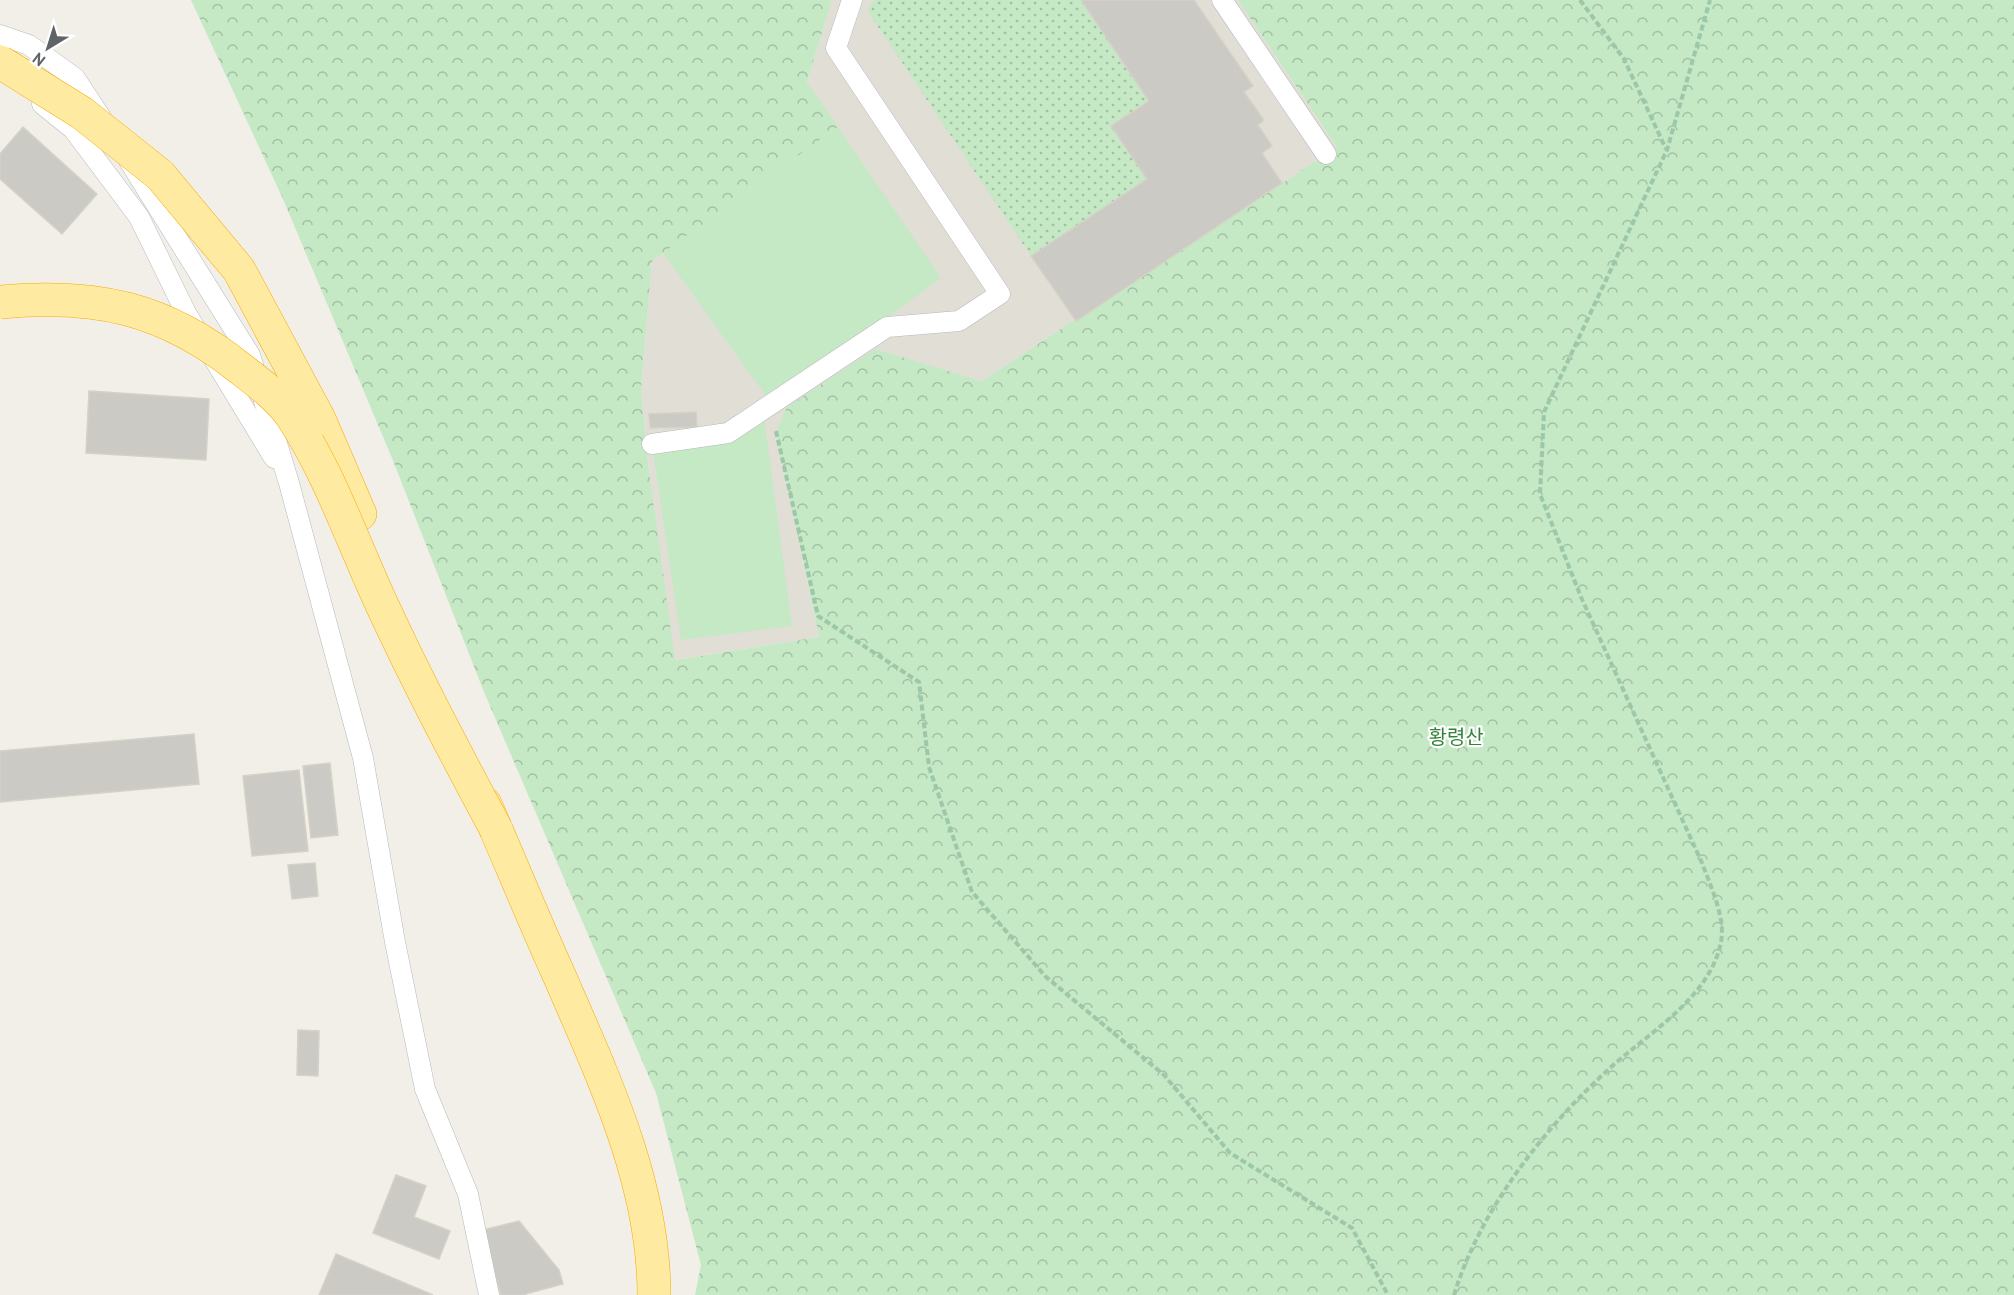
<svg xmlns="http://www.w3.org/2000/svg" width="2014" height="1295" font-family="'PT Sans','Noto Sans KR',sans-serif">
<defs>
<pattern id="grass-dots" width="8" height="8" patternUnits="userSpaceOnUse" patternTransform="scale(1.5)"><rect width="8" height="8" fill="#c5e8c5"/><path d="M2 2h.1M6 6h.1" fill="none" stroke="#a3c0a4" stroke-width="1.8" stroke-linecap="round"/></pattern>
<pattern id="forest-crowns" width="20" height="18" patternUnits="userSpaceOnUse" patternTransform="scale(1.5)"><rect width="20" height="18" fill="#c5e8c5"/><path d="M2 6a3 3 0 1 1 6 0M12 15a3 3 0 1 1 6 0" fill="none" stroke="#a3c0a4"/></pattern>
</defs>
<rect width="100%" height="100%" fill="#f1efe8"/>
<!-- education -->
<polygon fill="#e1ded6" points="832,0 1238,0 1337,147 982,381 875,350 776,433 819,637 674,660 648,463 641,389 652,261 837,127 807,82"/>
<!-- grass -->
<polygon fill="url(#grass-dots)" points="875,0 1081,0 1149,101 1111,126 1147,179 1031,256 867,10"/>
<!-- forest -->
<polygon fill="url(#forest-crowns)" points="191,0 832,0 807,82 838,127 652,261 641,389 648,463 675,660 819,637 776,433 787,407 875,349 982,381 1337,147 1238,0 2014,0 2014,1295 695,1295 701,1265 656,1093 484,692 392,458 283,199"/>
<!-- pitch -->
<g fill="#c5e8c5">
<polygon points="838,127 941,278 771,403 663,253"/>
<polygon points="763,410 792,626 681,640 652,444 728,433"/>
</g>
<!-- building -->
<g fill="#cccac5" stroke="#d6d1c6" stroke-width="1.5">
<polygon points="1081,0 1194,0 1253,86 1244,92 1264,120 1258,125 1272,146 1262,153 1282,183 1076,321 1031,256 1147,179 1111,126 1149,101"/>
<polygon points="23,127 97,194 62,234 0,179 0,154"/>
<polygon points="89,391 209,399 206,460 86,453"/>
<polygon points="696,412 697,427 650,428 649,414"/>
<polygon points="194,734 199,784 0,802 0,751"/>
<polygon points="330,763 338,835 311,838 303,766"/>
<polygon points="299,770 308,851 252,856 243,776"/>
<polygon points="315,863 318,896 292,899 288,865"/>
<polygon points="298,1030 319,1031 318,1076 297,1075"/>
<polygon points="396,1175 426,1186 414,1217 450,1231 439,1259 373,1233"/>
<polygon points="519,1221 559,1270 563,1284 522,1295 501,1295 483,1230"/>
<polygon points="336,1254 433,1295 319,1295"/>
</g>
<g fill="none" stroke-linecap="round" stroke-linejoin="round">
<defs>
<g id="service">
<polyline points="1222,0 1326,154"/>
<polyline points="0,35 29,45 75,78 102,119"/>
<polyline points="42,104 73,129 139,217 186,313 274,458"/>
<polyline points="129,161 250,355 289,483 363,758 395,942 425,1089 468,1194 489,1295"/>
<polyline points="652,444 728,433 887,327 959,321 1000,294 836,48 852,0"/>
</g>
<g id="trunk">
<polyline points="319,419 360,514"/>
<path d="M485,804C510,861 533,918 559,975C603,1077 654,1182 654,1295"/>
</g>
</defs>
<!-- service casing -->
<use href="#service" stroke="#b5b8bc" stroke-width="21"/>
<!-- trunk casing -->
<use href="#trunk" stroke="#f9ab00" stroke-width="34"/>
<!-- path -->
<g stroke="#9cc7a9" stroke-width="4" stroke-dasharray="6 3" stroke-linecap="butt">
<polyline points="1580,0 1624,59 1666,149"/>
<polyline points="776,431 818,616 919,682 929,767 972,892 1046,977 1164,1075 1230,1153 1352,1228 1388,1295"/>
<path d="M1454,1295C1480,1210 1544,1128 1609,1069C1648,1033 1710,998 1721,942C1726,918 1710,885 1702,863L1581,597L1540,494L1544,412L1667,150L1710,0"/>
</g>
<!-- service -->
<use href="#service" stroke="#fff" stroke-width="20"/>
<!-- trunk -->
<use href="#trunk" stroke="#feeaa1" stroke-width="33"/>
<defs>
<g id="trunk-bridge">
<polyline points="0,62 82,113 160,175 239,270 319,419"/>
<path d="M0,302C96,293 165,308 241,369C258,382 279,398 291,415C330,474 353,543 383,607C418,683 457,756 496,829"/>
</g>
</defs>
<!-- trunk-bridge casing -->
<use href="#trunk-bridge" stroke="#f9ab00" stroke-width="34" stroke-linecap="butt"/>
<!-- trunk-bridge -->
<use href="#trunk-bridge" stroke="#feeaa1" stroke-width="33"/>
</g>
<g text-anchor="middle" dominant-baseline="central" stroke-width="4.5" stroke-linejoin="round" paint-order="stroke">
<!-- park labels -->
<g font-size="20" fill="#348238" stroke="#fff">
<text x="1456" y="737">황령산</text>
</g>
</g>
<!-- north arrow -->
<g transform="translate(48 48) rotate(218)" stroke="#ffffff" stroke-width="4.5" paint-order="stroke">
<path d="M0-4.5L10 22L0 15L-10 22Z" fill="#5f6368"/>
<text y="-9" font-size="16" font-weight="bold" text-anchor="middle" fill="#5f6368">N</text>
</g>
</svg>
